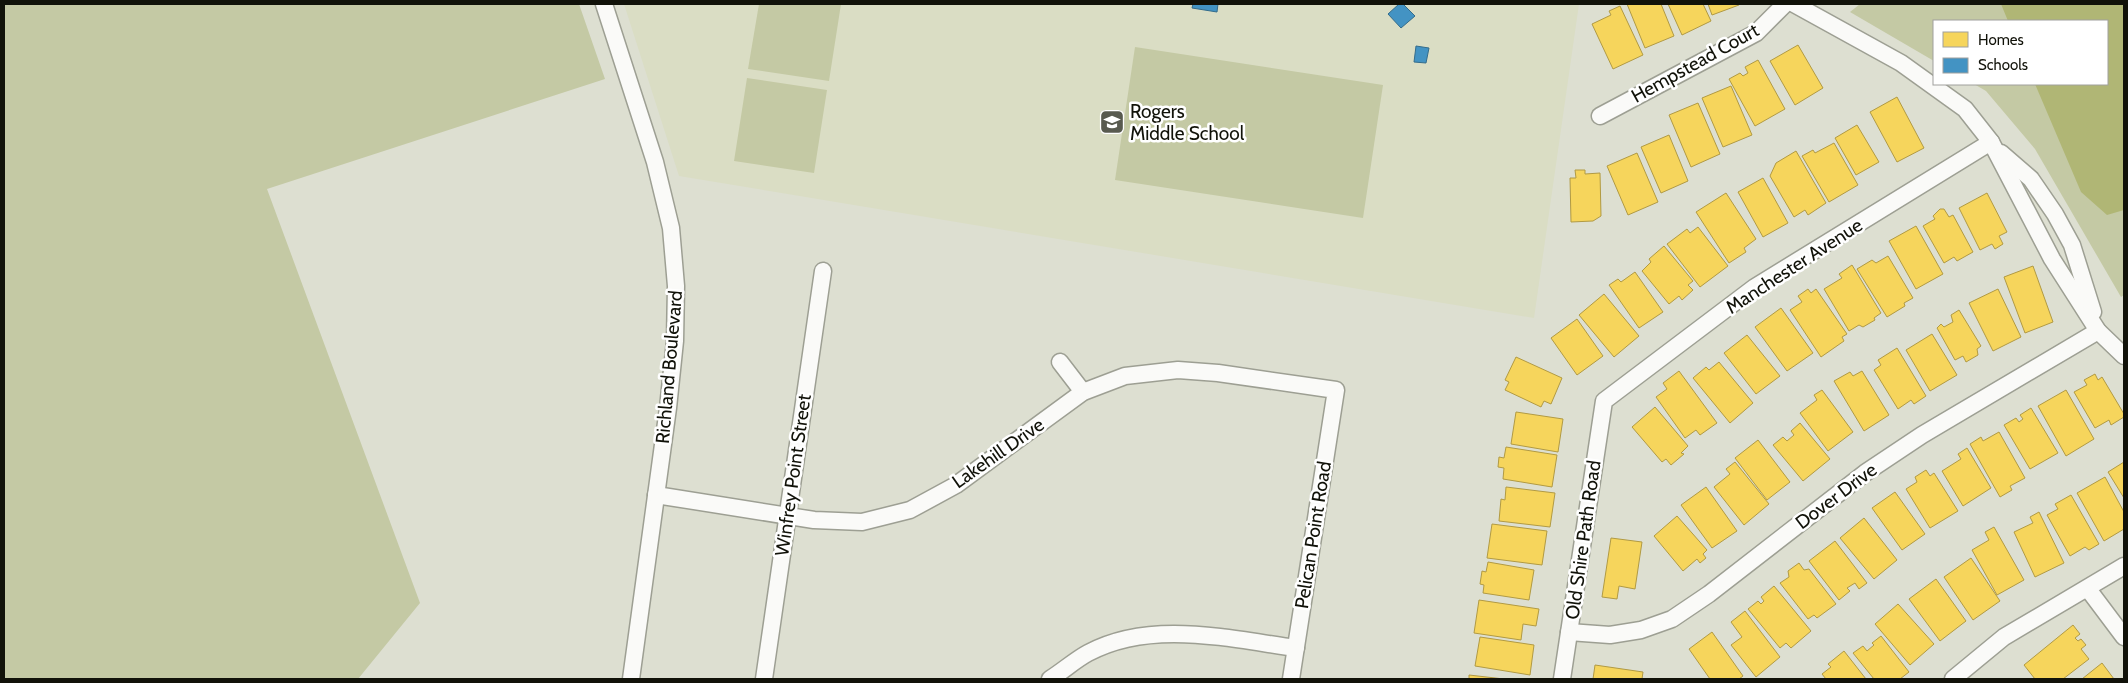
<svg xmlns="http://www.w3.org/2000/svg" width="2128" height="683" font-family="Cabin,sans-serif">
<rect width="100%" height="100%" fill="#dddfd1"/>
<!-- built -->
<polygon fill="#daddc4" points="624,4 1579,4 1534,318 679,176"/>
<!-- green -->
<g fill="#c4c9a4">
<polygon points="4,4 579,4 605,79 267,189 420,603 358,679 4,679"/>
<polygon points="759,4 841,4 829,81 748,69"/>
<polygon points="1860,4 2124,4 2124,295 2121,297 2035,149 1986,91 1974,84 2107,84 2107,21 1934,21 1934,61 1850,12"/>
<polygon points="1135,47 1383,85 1363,218 1115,180"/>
<polygon points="747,78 827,90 814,173 734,161"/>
</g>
<!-- water -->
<polygon fill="#b0b675" points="2001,4 2124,4 2124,210 2107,215 2081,192 2035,84 2107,84 2107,21 2008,21"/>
<!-- homes -->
<g fill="#f6d55c" stroke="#b19a43">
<polygon points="1627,4 1661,4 1674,36 1645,48"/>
<polygon points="1668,4 1703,4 1711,21 1682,35"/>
<polygon points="1708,4 1738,4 1739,5 1712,15"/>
<polygon points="1620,6 1643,55 1613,69 1592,24 1611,15 1609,11"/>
<polygon points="1798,45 1823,88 1795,105 1770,61"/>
<polygon points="1758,60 1785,109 1755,126 1729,79 1740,73 1743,76 1748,73 1745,67"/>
<polygon points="1731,86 1752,135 1723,147 1702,98"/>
<polygon points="1897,97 1924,148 1897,162 1870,112"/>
<polygon points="1698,103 1720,154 1691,167 1669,115"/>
<polygon points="1857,125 1879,162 1856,175 1835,138"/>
<polygon points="1669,135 1688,181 1661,193 1641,147"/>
<polygon points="1834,143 1858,185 1829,202 1802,156 1813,150 1815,153"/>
<polygon points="1796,151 1826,203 1808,215 1805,210 1794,217 1770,176 1776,163"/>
<polygon points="1637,153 1658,202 1628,215 1607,166"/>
<polygon points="1575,170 1585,170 1585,174 1600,173 1601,216 1593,221 1571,222 1570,178 1576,178"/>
<polygon points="1763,178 1788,223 1763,237 1738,192"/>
<polygon points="1726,193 1756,239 1744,248 1746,252 1729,263 1696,212"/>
<polygon points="1987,193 2007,232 1999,236 2003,244 1995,249 1992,244 1980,250 1959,208"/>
<polygon points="1940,209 1944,209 1949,217 1953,215 1973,252 1957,261 1954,257 1944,263 1923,226 1935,219 1933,216"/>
<polygon points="1916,226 1943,274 1916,289 1889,241"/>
<polygon points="1698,227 1728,266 1700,287 1667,244 1687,229 1690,233"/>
<polygon points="1664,246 1693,281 1688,285 1693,290 1682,300 1679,296 1669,304 1642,271 1651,262 1649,259"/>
<polygon points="1888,256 1913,298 1904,303 1905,306 1887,317 1857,269 1872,260 1876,263"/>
<polygon points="1852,265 1881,313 1874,318 1875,320 1863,327 1859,325 1849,331 1824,289 1842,278 1839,274"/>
<polygon points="2033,266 2053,322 2025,333 2004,277"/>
<polygon points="1635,272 1663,312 1639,328 1609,285 1618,279 1621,282"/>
<polygon points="1808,289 1811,293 1816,289 1847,334 1842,337 1844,341 1821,357 1790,310 1802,302 1798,296"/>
<polygon points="1998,289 2021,337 1993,351 1969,303"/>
<polygon points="1604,294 1639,336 1614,357 1579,315"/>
<polygon points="1781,308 1813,353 1787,371 1755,327"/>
<polygon points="1959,310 1981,346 1977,349 1978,355 1966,362 1963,356 1955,360 1937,328 1941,324 1944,327 1953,322 1951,315"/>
<polygon points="1577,319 1603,356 1577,375 1551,338"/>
<polygon points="1932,334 1957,375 1930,391 1906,350"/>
<polygon points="1747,335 1780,376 1756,394 1724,353"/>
<polygon points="1897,348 1926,396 1914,404 1911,400 1898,409 1874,370 1881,365 1878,360"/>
<polygon points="1516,357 1562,378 1551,404 1544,401 1541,407 1505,390 1509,382 1505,380"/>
<polygon points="1719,362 1753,403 1730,423 1693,378 1706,367 1709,370"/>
<polygon points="1679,371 1717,423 1700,435 1696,430 1685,438 1656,397 1667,389 1663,383"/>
<polygon points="1862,371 1889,415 1864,431 1834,381 1850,372 1853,376"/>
<polygon points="2095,374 2098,380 2102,377 2124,414 2124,417 2111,425 2109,420 2095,428 2074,392 2087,385 2084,380"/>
<polygon points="1822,390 1853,432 1828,451 1800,413 1817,400 1814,395"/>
<polygon points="2066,390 2094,439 2066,456 2038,406"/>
<polygon points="1655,407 1688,446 1681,453 1684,454 1671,465 1666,459 1662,462 1632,427"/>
<polygon points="2031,408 2058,453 2030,469 2004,425 2016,418 2019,422 2023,419 2020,415"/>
<polygon points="1516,412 1563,419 1558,452 1511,444"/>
<polygon points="1800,423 1830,459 1803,481 1773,445 1783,437 1787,441 1794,435 1791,431"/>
<polygon points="1999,432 2025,478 2010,486 2012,490 2000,497 1970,444 1981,437 1983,441"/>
<polygon points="1758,440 1790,482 1767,500 1735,458"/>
<polygon points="1506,447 1557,455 1552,487 1503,479 1504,468 1498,467 1499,457 1504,458"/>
<polygon points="1967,448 1991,488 1963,506 1942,471 1961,459 1958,454"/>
<polygon points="1735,462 1769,504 1744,525 1714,487 1730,474 1726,469"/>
<polygon points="2124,462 2124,498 2108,472"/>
<polygon points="1926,470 1930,476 1934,473 1958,511 1930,528 1906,489 1917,482 1915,477"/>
<polygon points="2105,477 2124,512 2124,529 2104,541 2077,493"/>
<polygon points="1506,487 1555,493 1550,527 1499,521 1501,499 1505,500"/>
<polygon points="1706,487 1737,531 1712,548 1681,505"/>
<polygon points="1895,492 1925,534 1902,550 1872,508"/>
<polygon points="2071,495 2099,544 2089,550 2085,547 2070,556 2047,515 2058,509 2055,504"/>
<polygon points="2039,512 2064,563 2035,577 2014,532 2033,523 2030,517"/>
<polygon points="1677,516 1707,550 1703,554 1706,558 1700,563 1697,559 1683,571 1654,536"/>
<polygon points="1864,518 1897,560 1874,579 1840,538"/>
<polygon points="1492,524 1547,531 1542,565 1487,558"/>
<polygon points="1994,527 2024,580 1997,595 1972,550 1989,540 1985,532"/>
<polygon points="1611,538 1642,542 1635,589 1619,586 1617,599 1602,597"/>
<polygon points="1835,541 1867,583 1859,589 1855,583 1847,588 1850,591 1839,600 1809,561"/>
<polygon points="1971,558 2000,601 1973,620 1944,577"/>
<polygon points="1488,562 1534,570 1529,600 1483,593 1484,585 1480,584 1482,571 1486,572"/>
<polygon points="1799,563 1804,570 1809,569 1836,604 1817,618 1814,615 1808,619 1780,583 1789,577 1788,571"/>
<polygon points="1936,579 1966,621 1940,641 1909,599"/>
<polygon points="1774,586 1811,631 1791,648 1786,643 1780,648 1748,609 1758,601 1761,604 1764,601 1761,597"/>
<polygon points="1479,600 1539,609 1536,626 1523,624 1521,640 1474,633"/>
<polygon points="1898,604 1934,644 1910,665 1875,624"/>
<polygon points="1745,611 1780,657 1756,677 1731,645 1742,637 1731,622"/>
<polygon points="2073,625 2080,634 2075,638 2078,641 2081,639 2086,645 2081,649 2089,659 2063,679 2035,679 2024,665"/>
<polygon points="1712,632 1743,676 1739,679 1710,679 1689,649"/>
<polygon points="1881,636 1909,672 1900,679 1874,679 1853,653 1863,646 1867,651 1874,645 1872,643"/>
<polygon points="1480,637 1534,645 1530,675 1475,666"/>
<polygon points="1844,651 1866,679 1826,679 1822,674 1831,667 1828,664"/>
<polygon points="2102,663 2114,679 2082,679"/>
<polygon points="1595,665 1643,672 1642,679 1593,679"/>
<polygon points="1469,675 1504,679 1469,679"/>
</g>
<!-- schools -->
<g fill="#4393c3" stroke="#346c8b">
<polygon points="1193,4 1218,4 1217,12 1192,8"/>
<polygon points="1399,4 1403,4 1415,16 1401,28 1388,14"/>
<polygon points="1416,46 1429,48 1426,63 1414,62"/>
</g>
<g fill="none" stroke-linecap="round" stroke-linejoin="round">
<defs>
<g id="minor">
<polyline points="604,4 655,162 671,228 676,286 675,341 668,408 631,679"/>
<polyline points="1794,4 1901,63 1965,109 1991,142 2052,259 2098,331 2124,356"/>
<polyline points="1600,116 1756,33 1785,4"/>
<polyline points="2001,153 2031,179 2055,214 2072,245 2093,312"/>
<polyline points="1060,362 1083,392"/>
<polyline points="656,495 814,520 862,522 910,510 956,485 1083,392 1125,376 1178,370 1218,373 1336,390 1291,679"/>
<polyline points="2088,589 2124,637"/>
<polyline points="1569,632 1610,635 1641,630 1672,619 1709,594 1865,473 1922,435 2098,331"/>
<polyline points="764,679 823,271"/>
<path d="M1050,679C1063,671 1075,660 1088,653C1151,619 1229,639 1296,648"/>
<polyline points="1562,679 1604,401 1755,287 1991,142"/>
<polyline points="1953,679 2004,637 2124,566"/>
</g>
</defs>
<!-- minor casing -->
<use href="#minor" stroke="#9d9f93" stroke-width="19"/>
<!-- minor -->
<use href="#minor" stroke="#fafaf8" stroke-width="16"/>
</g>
<!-- icons -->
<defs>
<symbol id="school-square" viewBox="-11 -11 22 22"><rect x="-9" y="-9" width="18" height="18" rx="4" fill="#585a4f" stroke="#fff"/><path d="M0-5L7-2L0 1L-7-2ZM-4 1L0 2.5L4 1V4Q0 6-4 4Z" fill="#fff"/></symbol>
</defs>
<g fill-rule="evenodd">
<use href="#school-square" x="1098" y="108" width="28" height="28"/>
</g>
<g text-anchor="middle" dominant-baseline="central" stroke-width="5" stroke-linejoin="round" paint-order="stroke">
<!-- street labels -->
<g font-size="19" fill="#111209" stroke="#fff">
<text transform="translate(1695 63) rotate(-29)">Hempstead Court</text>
<text transform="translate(1794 266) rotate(-33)">Manchester Avenue</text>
<text transform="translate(669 367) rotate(-85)">Richland Boulevard</text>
<text transform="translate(998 453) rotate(-35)">Lakehill Drive</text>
<text transform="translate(793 475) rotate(-82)">Winfrey Point Street</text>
<text transform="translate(1836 496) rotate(-37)">Dover Drive</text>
<text transform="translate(1313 535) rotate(-81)">Pelican Point Road</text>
<text transform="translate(1583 540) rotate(-82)">Old Shire Path Road</text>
</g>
<!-- poi labels -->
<g font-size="19" fill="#111209" stroke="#fff" text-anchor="start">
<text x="1130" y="111">Rogers<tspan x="1130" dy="22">Middle School</tspan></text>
</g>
</g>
<!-- border -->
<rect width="2128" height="683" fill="none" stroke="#111209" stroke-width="10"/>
<!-- legend -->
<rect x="1933" y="20" width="175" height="65" fill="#ffffff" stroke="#a0a09d"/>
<rect x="1943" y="32" width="25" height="15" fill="#f6d55c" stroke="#a0a09d"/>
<text x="1978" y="45" font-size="15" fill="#111209">Homes</text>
<rect x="1943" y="58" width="25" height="15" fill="#4393c3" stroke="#a0a09d"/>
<text x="1978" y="70" font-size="15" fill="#111209">Schools</text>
</svg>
